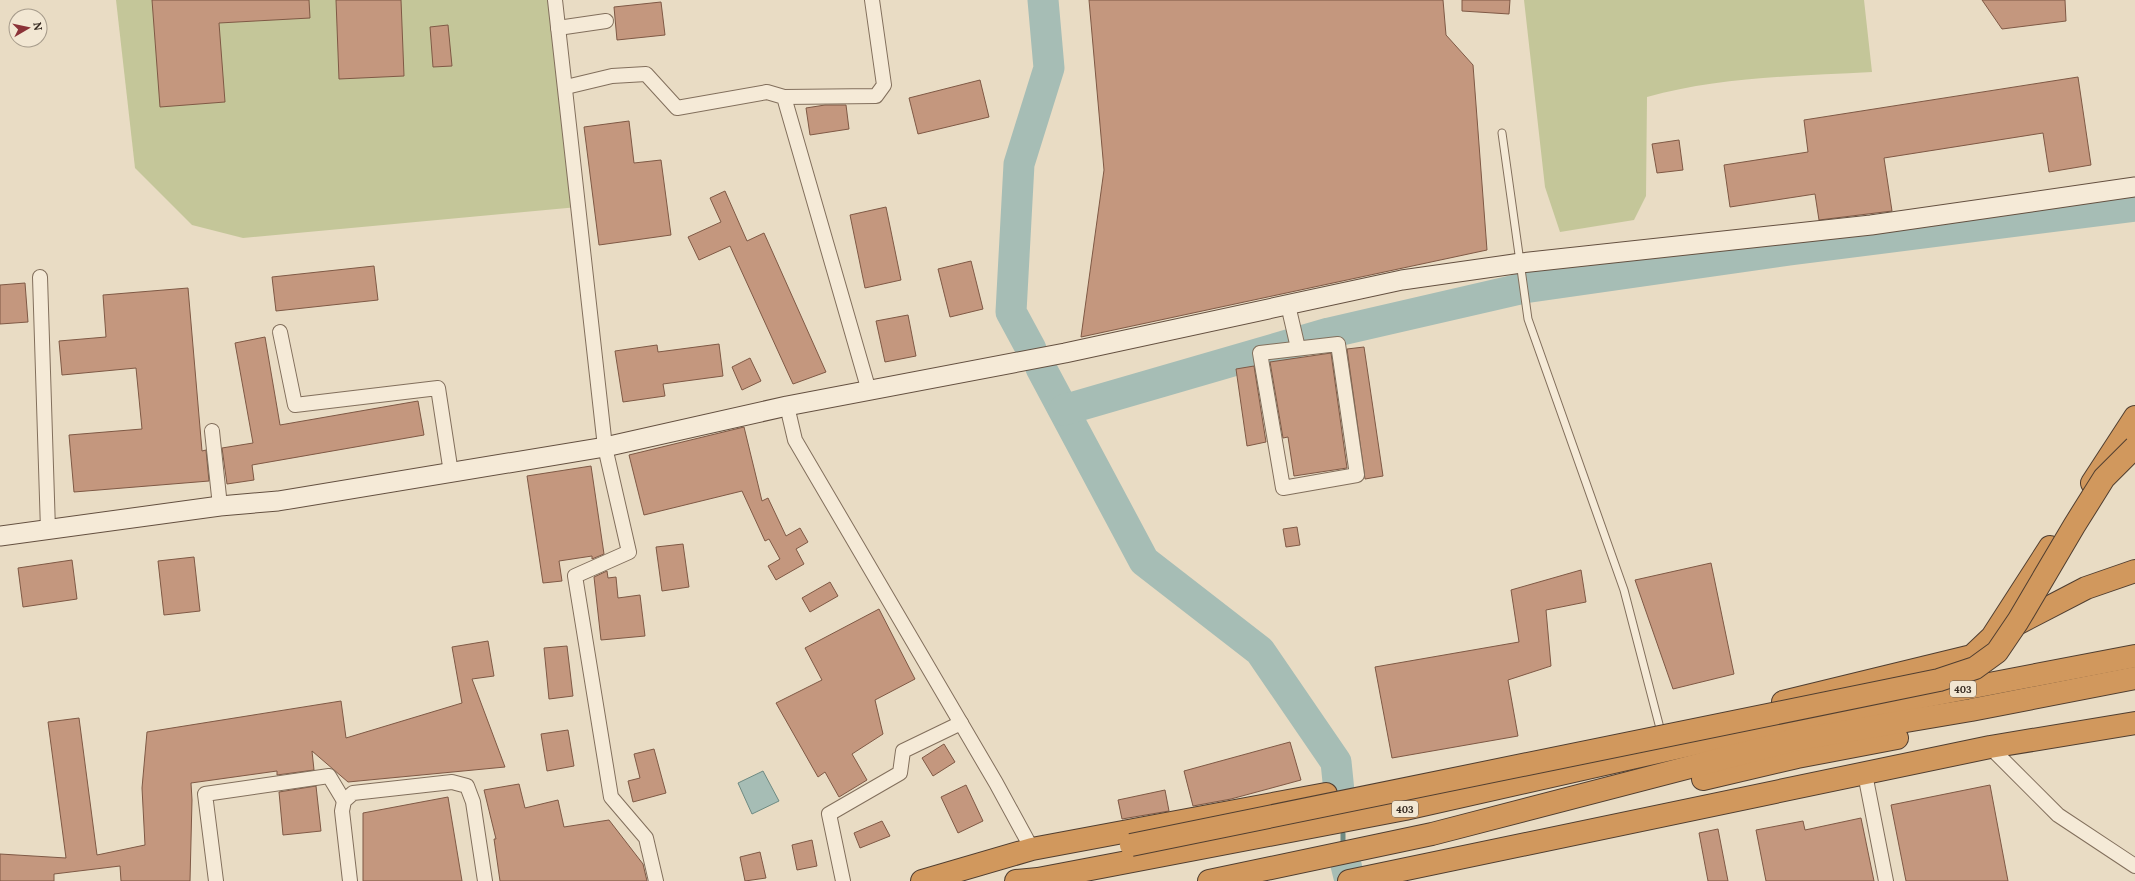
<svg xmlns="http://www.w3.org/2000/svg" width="2135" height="881" font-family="Lora,serif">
<rect width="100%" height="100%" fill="#e9dcc4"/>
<!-- green -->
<g fill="#c4c699">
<polygon points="116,0 555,0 578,207 243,238 192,225 135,168"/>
<path d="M1524,0H1864L1872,72C1797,76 1719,77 1647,97L1646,196L1634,220L1560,232L1545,187Z"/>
</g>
<!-- water -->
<polygon fill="#a6bdb5" stroke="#6e8a82" points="763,771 779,801 752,814 738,783"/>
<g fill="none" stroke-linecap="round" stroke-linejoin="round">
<!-- stream -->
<polyline stroke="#6e8a82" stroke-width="5" points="1343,834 1343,843"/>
<!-- river -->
<g stroke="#a6bdb5" stroke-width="31">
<polyline points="1031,349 1011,312 1019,164 1049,68 1043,0"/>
<polyline points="1041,368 1144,561 1260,651 1336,762 1341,811"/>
<polyline points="1064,410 1329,333 1524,288 1790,250 2135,206"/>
<polyline points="1346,865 1350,881"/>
</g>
</g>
<!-- building -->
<g fill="#c4977e" stroke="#7f5945">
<polygon points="152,0 309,0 310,18 219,23 225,102 160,107"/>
<polygon points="336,0 401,0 404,76 339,79"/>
<polygon points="1089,0 1443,0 1446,35 1473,65 1487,250 1081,337 1104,170"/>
<polygon points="1462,0 1510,0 1509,14 1462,11"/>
<polygon points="1982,0 2065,0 2066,21 2002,29"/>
<polygon points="661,2 665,35 617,40 614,7"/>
<polygon points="448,25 452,66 433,67 430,27"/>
<polygon points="2078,77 2091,165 2049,172 2043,133 1884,158 1892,211 1819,220 1815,194 1730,207 1724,165 1808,152 1804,120"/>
<polygon points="980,80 989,117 918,134 909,98"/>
<polygon points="825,105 846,105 849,129 810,135 806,108"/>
<polygon points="629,121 634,163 661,160 671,235 599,245 584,127"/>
<polygon points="1679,140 1683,170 1657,173 1652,144"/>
<polygon points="725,191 747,241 764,233 826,372 793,384 730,246 699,260 688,237 721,222 710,198"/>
<polygon points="886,207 901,280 865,288 850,215"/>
<polygon points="971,261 983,309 950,317 938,269"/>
<polygon points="374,266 378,300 276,311 272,277"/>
<polygon points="25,283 28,322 0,324 0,285"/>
<polygon points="188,288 202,451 206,450 209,481 74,492 69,435 142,429 136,368 62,375 59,341 106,337 103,295"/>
<polygon points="908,315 916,356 885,362 876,321"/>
<polygon points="265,337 280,425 418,401 424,435 252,465 254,480 227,484 222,448 253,443 235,343"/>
<polygon points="719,344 723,376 663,384 665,396 623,402 615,351 657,345 658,352"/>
<polygon points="1364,347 1383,476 1365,479 1347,349"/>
<polygon points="1331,353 1347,468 1294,476 1288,437 1283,438 1270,362"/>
<polygon points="750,358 761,381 742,390 732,367"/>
<polygon points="1254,366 1266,442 1247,446 1236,369"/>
<polygon points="744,427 762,501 768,498 786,536 800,528 808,542 796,549 804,564 776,580 768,566 780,559 769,539 765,541 742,491 644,515 629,455"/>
<polygon points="591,466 604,554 592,559 592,556 559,561 562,581 543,583 527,476"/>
<polygon points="1297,527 1300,545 1286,547 1283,529"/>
<polygon points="683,544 689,587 662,591 656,547"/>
<polygon points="194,557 200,611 164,615 158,561"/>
<polygon points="72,560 77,599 23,607 18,568"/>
<polygon points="1711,563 1734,674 1673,689 1635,580"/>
<polygon points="1581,570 1586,602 1546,610 1551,666 1508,680 1518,736 1392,758 1375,667 1519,642 1511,590"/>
<polygon points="607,571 608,578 616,577 618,598 640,595 645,636 601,640 594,577"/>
<polygon points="830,582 838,596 810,612 802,598"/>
<polygon points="879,609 915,679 875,700 883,734 852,754 867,780 839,797 825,772 818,777 776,703 822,680 805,648"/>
<polygon points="488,641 494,676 472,679 505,767 348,782 312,751 314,770 277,775 277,771 191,783 192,800 190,881 121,881 120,866 54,874 54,881 0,881 0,854 66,858 48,722 79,718 97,855 145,845 142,788 147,732 341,701 346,738 462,703 452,647"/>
<polygon points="567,646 573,696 549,699 544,648"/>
<polygon points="568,730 574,766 547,771 541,734"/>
<polygon points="1290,742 1301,780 1231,799 1193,806 1184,771"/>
<polygon points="944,744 955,762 933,776 922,758"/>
<polygon points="654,749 666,793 633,802 628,781 640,778 634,754"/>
<polygon points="519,784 525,808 558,800 564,827 609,820 643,864 647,881 500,881 494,839 496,839 484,790"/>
<polygon points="966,785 983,821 958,833 941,797"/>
<polygon points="1990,785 2008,881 1906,881 1891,805"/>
<polygon points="316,786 321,831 283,835 279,792"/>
<polygon points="1165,790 1169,811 1122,819 1118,800"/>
<polygon points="448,797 462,881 363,881 363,813"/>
<polygon points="1861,818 1874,881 1766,881 1756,830 1803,821 1805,830"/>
<polygon points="882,821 890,836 860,848 854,833"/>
<polygon points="1718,829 1728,881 1708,881 1699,833"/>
<polygon points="812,840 817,866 797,870 792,845"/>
<polygon points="760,852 766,878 745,881 740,857"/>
</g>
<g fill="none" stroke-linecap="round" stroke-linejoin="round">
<defs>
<polyline id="lane" points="1502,133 1528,319 1624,590 1661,732"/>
<g id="street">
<polyline points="555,0 605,447 629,552 575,576 611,797 646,838 656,881"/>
<polyline points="558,28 606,21"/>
<polyline points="566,87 612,76 646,74 677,108 767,92 784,97 869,391"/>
<polyline points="784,97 876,96 884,85 872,0"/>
<polyline points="40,277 48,530"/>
<polyline points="1288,305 1298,348"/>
<polyline points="280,332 295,405 438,388 451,473"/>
<polygon points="1338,344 1357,475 1283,488 1260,353"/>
<polyline points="787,406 795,440 996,783 1032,849"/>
<polyline points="212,431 220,506"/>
<polyline points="1990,747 2058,815 2135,866"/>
<polyline points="1865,774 1886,881"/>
<polyline points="216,881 205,794 329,776 344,801"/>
<polyline points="350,881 342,811 344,801 353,793 452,782 467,786 473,802 485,881"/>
<polyline points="843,881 829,814 900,773 903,751 961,723"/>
</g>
<polyline id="secondary" points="0,536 220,506 278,501 605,447 787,406 1065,353 1402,280 1521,263 1871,225 2135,187"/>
<g id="highway">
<polyline points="2092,483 2135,417"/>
<polyline points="2007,629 2086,588 2135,571"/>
<polyline points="1783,702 1972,656 1992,637 2050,547"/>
<polyline points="1703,779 1797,757 1897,738"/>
<polyline points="922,881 1032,849 1326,794"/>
<polyline points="1016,881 1038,879 1405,809 1791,722 2135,656"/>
<polyline points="1209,881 1432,834 1794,740 1971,710 2135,678"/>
<polyline points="1349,881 1990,747 2135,723"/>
</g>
</defs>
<!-- lane casing -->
<use href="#lane" stroke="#826f5c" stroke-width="9"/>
<!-- street casing -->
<use href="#street" stroke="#826f5c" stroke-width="16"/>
<!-- secondary casing -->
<use href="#secondary" stroke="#645040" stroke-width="21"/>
<!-- highway casing -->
<use href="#highway" stroke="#503e30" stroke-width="24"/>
<!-- lane -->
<use href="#lane" stroke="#f5ead7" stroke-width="7"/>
<!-- street -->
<use href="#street" stroke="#f5ead7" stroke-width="14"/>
<!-- secondary -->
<use href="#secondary" stroke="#f5ead7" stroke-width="19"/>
<!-- highway -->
<use href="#highway" stroke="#d1985d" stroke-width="22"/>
<defs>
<polyline id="highway-bridge" points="1131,845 1939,680 1975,668 1997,652 2018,621 2074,526 2104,478 2135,447"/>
</defs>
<!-- highway-bridge casing -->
<use href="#highway-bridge" stroke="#503e30" stroke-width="24" stroke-linecap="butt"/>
<!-- highway-bridge -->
<use href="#highway-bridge" stroke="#d1985d" stroke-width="22"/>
</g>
<g text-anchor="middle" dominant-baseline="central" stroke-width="3" stroke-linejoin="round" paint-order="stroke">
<!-- shield labels -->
<g fill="#f2e7d3" stroke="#6d6155" stroke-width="1">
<rect x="1950" y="681" width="26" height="16" rx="3"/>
<rect x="1392" y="801" width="26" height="16" rx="3"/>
</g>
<g font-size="10" font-weight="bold" fill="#34281f">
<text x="1963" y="689">403</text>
<text x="1405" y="809">403</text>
</g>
</g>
<!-- north arrow -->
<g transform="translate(28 28) rotate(81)"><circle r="19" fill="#f2e7d3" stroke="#a69b8b"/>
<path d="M0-3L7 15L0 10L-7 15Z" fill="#8b3238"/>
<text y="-6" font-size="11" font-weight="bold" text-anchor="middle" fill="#34281f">N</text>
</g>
</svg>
